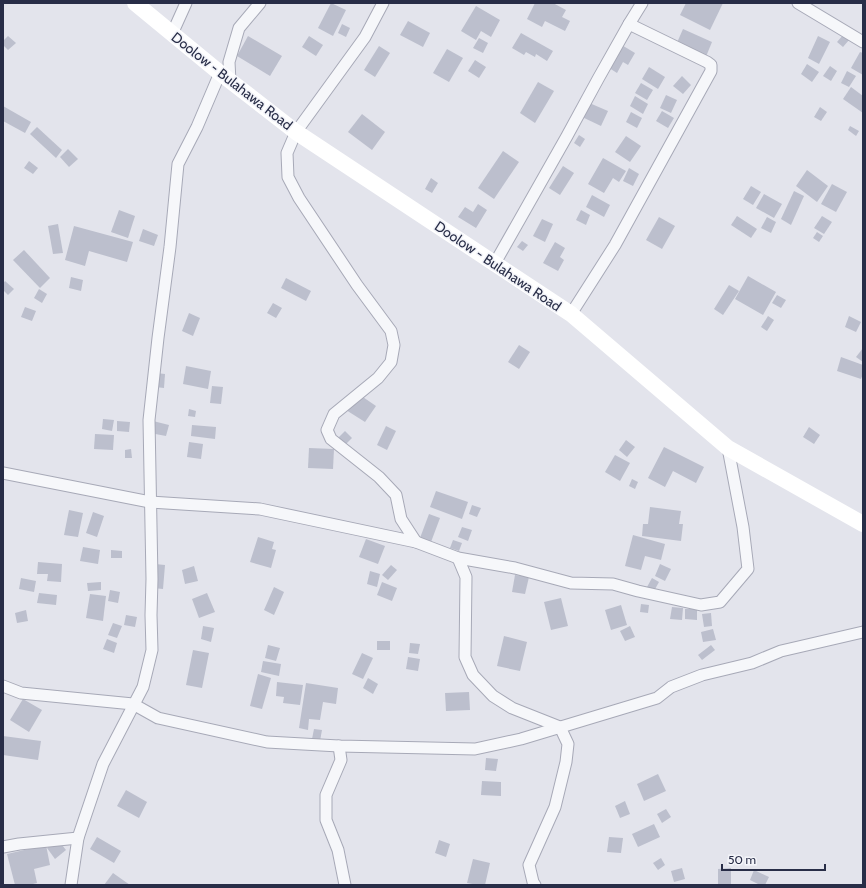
<svg xmlns="http://www.w3.org/2000/svg" width="866" height="888" font-family="Cabin,sans-serif">
<rect width="100%" height="100%" fill="#e3e4ec"/>
<!-- building -->
<g fill="#bcbfcd">
<polygon points="331,3 346,10 333,36 318,28"/>
<polygon points="535,3 553,3 566,10 562,17 570,21 565,31 545,21 542,27 527,19"/>
<polygon points="686,3 723,3 710,30 680,15"/>
<polygon points="476,6 500,20 491,37 481,31 476,40 461,31"/>
<polygon points="408,21 430,33 423,47 400,35"/>
<polygon points="342,24 350,28 346,37 338,33"/>
<polygon points="683,29 712,42 705,59 676,45"/>
<polygon points="521,33 553,51 547,61 536,54 535,57 526,52 524,55 512,48"/>
<polygon points="843,35 849,40 843,47 837,42"/>
<polygon points="8,36 16,43 8,50 3,45 3,41"/>
<polygon points="248,36 282,56 270,76 237,56"/>
<polygon points="309,36 323,45 316,56 302,47"/>
<polygon points="818,36 830,42 819,64 808,58"/>
<polygon points="479,38 488,43 483,53 473,48"/>
<polygon points="620,44 635,53 628,65 623,62 617,73 606,66"/>
<polygon points="379,46 390,53 375,77 364,70"/>
<polygon points="447,49 463,58 449,82 433,73"/>
<polygon points="860,52 863,53 863,75 851,68"/>
<polygon points="475,60 486,67 479,78 468,71"/>
<polygon points="807,64 819,72 812,82 801,74"/>
<polygon points="830,66 837,71 831,81 823,76"/>
<polygon points="649,67 665,77 658,89 642,79"/>
<polygon points="847,71 856,76 849,87 841,83"/>
<polygon points="682,76 691,85 683,94 673,86"/>
<polygon points="538,82 554,91 535,123 520,113"/>
<polygon points="641,83 653,90 647,100 635,93"/>
<polygon points="851,87 863,96 863,113 843,99"/>
<polygon points="666,95 677,100 671,113 660,108"/>
<polygon points="635,96 648,104 643,114 630,106"/>
<polygon points="587,102 608,111 601,126 580,116"/>
<polygon points="3,106 31,122 25,133 3,121"/>
<polygon points="820,107 827,112 821,121 814,117"/>
<polygon points="662,111 674,118 668,128 656,121"/>
<polygon points="631,112 642,118 637,128 626,122"/>
<polygon points="362,114 385,132 372,150 348,132"/>
<polygon points="850,126 859,131 856,136 848,130"/>
<polygon points="37,127 62,150 56,158 30,134"/>
<polygon points="579,135 585,139 580,147 574,143"/>
<polygon points="626,136 641,146 630,162 615,152"/>
<polygon points="68,149 78,159 69,167 60,157"/>
<polygon points="503,151 519,162 494,199 478,188"/>
<polygon points="603,158 626,171 619,182 613,178 604,193 588,184"/>
<polygon points="29,161 38,168 33,174 24,168"/>
<polygon points="563,166 574,173 560,195 549,188"/>
<polygon points="629,168 639,174 633,186 623,181"/>
<polygon points="807,170 828,186 817,202 796,186"/>
<polygon points="431,178 438,183 432,193 425,189"/>
<polygon points="832,184 847,192 836,212 821,204"/>
<polygon points="751,186 761,192 753,205 743,199"/>
<polygon points="794,191 804,196 791,225 781,219"/>
<polygon points="764,194 782,204 774,218 756,208"/>
<polygon points="592,195 610,205 604,217 586,207"/>
<polygon points="478,204 487,210 476,228 458,217 465,207 473,212"/>
<polygon points="119,210 135,216 128,238 111,232"/>
<polygon points="581,210 590,215 586,225 576,220"/>
<polygon points="737,216 757,229 751,238 731,225"/>
<polygon points="822,216 832,222 824,234 814,228"/>
<polygon points="659,217 675,226 662,249 646,240"/>
<polygon points="767,217 776,222 771,233 761,228"/>
<polygon points="542,219 553,224 545,242 533,236"/>
<polygon points="58,224 63,253 53,254 48,226"/>
<polygon points="74,226 133,242 127,262 89,251 85,266 65,260"/>
<polygon points="143,229 158,235 154,246 139,241"/>
<polygon points="817,232 823,236 819,242 813,238"/>
<polygon points="522,241 528,245 523,251 517,247"/>
<polygon points="555,242 565,248 560,257 564,260 558,271 543,263"/>
<polygon points="24,250 50,278 40,288 13,260"/>
<polygon points="748,276 776,292 763,315 735,299"/>
<polygon points="71,277 83,280 81,291 69,288"/>
<polygon points="286,278 311,291 306,301 281,288"/>
<polygon points="5,281 14,289 8,295 3,290 3,284"/>
<polygon points="729,285 739,291 723,315 714,309"/>
<polygon points="39,289 47,294 42,303 34,298"/>
<polygon points="777,295 786,300 781,308 772,303"/>
<polygon points="273,303 282,308 276,318 267,313"/>
<polygon points="25,307 36,311 32,321 21,317"/>
<polygon points="189,313 200,318 193,336 182,331"/>
<polygon points="768,316 774,320 767,331 761,327"/>
<polygon points="849,316 861,322 856,332 845,327"/>
<polygon points="519,345 530,352 519,369 508,362"/>
<polygon points="863,348 863,362 856,357"/>
<polygon points="841,357 863,365 863,374 861,379 837,371"/>
<polygon points="186,366 211,371 208,389 183,384"/>
<polygon points="156,373 165,374 164,388 155,387"/>
<polygon points="212,386 223,387 221,404 210,403"/>
<polygon points="357,393 376,406 365,422 346,410"/>
<polygon points="189,409 196,411 195,417 188,416"/>
<polygon points="103,419 114,420 112,431 102,429"/>
<polygon points="117,421 130,422 129,432 117,431"/>
<polygon points="153,421 169,425 166,436 150,433"/>
<polygon points="192,425 216,427 215,439 191,436"/>
<polygon points="386,426 396,431 387,450 377,445"/>
<polygon points="809,427 820,435 814,444 803,437"/>
<polygon points="345,431 352,438 344,446 337,439"/>
<polygon points="95,434 114,435 113,450 94,449"/>
<polygon points="626,440 635,447 627,457 619,450"/>
<polygon points="189,442 203,444 201,459 187,457"/>
<polygon points="664,447 704,467 696,483 673,471 665,487 648,478"/>
<polygon points="309,448 334,449 333,469 308,468"/>
<polygon points="131,449 132,458 125,458 125,450"/>
<polygon points="615,455 630,463 620,481 605,472"/>
<polygon points="632,479 638,482 635,489 629,486"/>
<polygon points="436,491 468,502 462,519 430,507"/>
<polygon points="472,505 481,508 477,517 469,514"/>
<polygon points="650,507 681,511 679,524 683,524 681,541 642,536 643,524 648,524"/>
<polygon points="69,510 83,513 78,537 64,535"/>
<polygon points="93,512 104,516 97,537 86,533"/>
<polygon points="429,514 440,518 431,542 420,538"/>
<polygon points="462,527 472,530 468,541 458,537"/>
<polygon points="633,535 665,544 661,560 645,556 641,570 625,566"/>
<polygon points="258,537 274,542 272,549 276,550 271,568 250,562"/>
<polygon points="366,539 385,546 378,564 359,557"/>
<polygon points="453,540 462,543 459,551 450,548"/>
<polygon points="83,547 100,550 98,564 80,561"/>
<polygon points="111,550 122,551 122,558 111,558"/>
<polygon points="38,562 62,564 61,582 47,581 48,574 37,574"/>
<polygon points="155,564 165,565 163,589 153,588"/>
<polygon points="660,564 671,569 665,581 655,576"/>
<polygon points="391,565 397,570 388,580 382,575"/>
<polygon points="194,566 198,581 185,584 182,570"/>
<polygon points="370,571 380,574 377,587 367,584"/>
<polygon points="515,575 529,577 525,594 512,592"/>
<polygon points="21,578 36,581 34,592 19,589"/>
<polygon points="652,578 659,582 654,591 647,587"/>
<polygon points="101,582 101,590 88,591 87,583"/>
<polygon points="382,582 397,588 392,601 377,595"/>
<polygon points="274,587 284,592 274,615 264,610"/>
<polygon points="110,590 120,592 118,603 108,601"/>
<polygon points="39,593 57,595 56,605 37,603"/>
<polygon points="207,593 215,612 199,618 192,599"/>
<polygon points="90,594 106,596 103,621 86,618"/>
<polygon points="561,598 568,626 551,630 544,602"/>
<polygon points="641,604 649,605 648,613 640,612"/>
<polygon points="621,605 627,625 611,630 605,610"/>
<polygon points="672,607 683,608 682,620 670,619"/>
<polygon points="685,609 697,609 697,620 685,619"/>
<polygon points="26,610 28,621 17,623 15,613"/>
<polygon points="711,613 712,626 704,627 702,614"/>
<polygon points="126,615 137,617 135,627 124,625"/>
<polygon points="113,623 122,626 117,638 108,635"/>
<polygon points="203,626 214,628 211,642 201,639"/>
<polygon points="630,626 635,637 625,641 620,631"/>
<polygon points="713,629 716,640 703,642 701,632"/>
<polygon points="504,636 527,642 520,671 497,666"/>
<polygon points="107,639 117,643 114,653 103,649"/>
<rect x="377" y="641" width="13" height="9"/>
<polygon points="410,643 420,644 418,654 409,653"/>
<polygon points="268,645 280,648 276,661 265,658"/>
<polygon points="711,645 715,650 702,660 698,655"/>
<polygon points="193,650 209,653 202,688 186,685"/>
<polygon points="362,653 373,658 363,679 352,674"/>
<polygon points="408,657 420,659 418,671 406,669"/>
<polygon points="263,661 281,664 279,676 261,672"/>
<polygon points="258,674 271,678 262,709 250,706"/>
<polygon points="368,678 378,684 373,694 363,688"/>
<polygon points="277,682 303,685 300,705 283,703 284,697 276,696"/>
<polygon points="306,683 338,688 336,704 323,702 320,720 309,719 308,730 299,728"/>
<polygon points="469,692 470,710 446,711 445,693"/>
<polygon points="23,699 42,710 29,732 10,720"/>
<polygon points="314,729 322,730 320,741 312,739"/>
<polygon points="3,736 41,741 38,760 3,755"/>
<polygon points="486,758 498,759 496,771 485,770"/>
<polygon points="658,774 666,791 644,801 637,784"/>
<polygon points="482,781 501,782 501,796 481,795"/>
<polygon points="126,790 147,802 139,818 117,806"/>
<polygon points="625,801 630,814 620,818 615,806"/>
<polygon points="666,809 671,817 662,823 657,814"/>
<polygon points="654,824 660,837 638,847 632,834"/>
<polygon points="97,837 121,851 114,863 90,849"/>
<polygon points="609,837 623,838 621,853 607,852"/>
<polygon points="58,840 66,850 55,859 47,848"/>
<polygon points="439,840 450,844 446,857 435,853"/>
<polygon points="46,845 50,865 34,869 37,883 29,885 15,885 7,854"/>
<polygon points="661,858 665,865 658,870 653,863"/>
<polygon points="473,859 490,863 485,885 478,885 467,883"/>
<polygon points="682,868 685,879 674,882 671,871"/>
<polygon points="731,868 731,885 718,885 718,869"/>
<polygon points="754,870 769,877 765,885 760,885 750,880"/>
<polygon points="113,873 130,885 104,885"/>
</g>
<g fill="none" stroke-linecap="round" stroke-linejoin="round">
<defs>
<g id="minor">
<polyline points="383,3 365,37 296,132 287,153 288,177 299,198 357,285 391,331 394,345 391,362 378,378 334,414 327,430 331,439 379,477 396,495 401,519 416,542"/>
<polyline points="798,3 863,42"/>
<polyline points="172,34 186,3"/>
<polyline points="230,81 229,62 239,28 260,3"/>
<polyline points="495,263 567,136 598,79 629,24"/>
<polyline points="571,314 615,245 711,71 711,65 707,62 629,24 642,3"/>
<polyline points="3,473 150,502 260,509 416,542 458,558 515,568 571,583 613,584 638,591 701,605 720,602 748,569 743,527 728,448"/>
<polyline points="458,558 466,577 465,657 473,675 493,696 512,708 560,727 568,744 566,762 555,807 529,865 533,882 535,885"/>
<polyline points="3,686 21,693 133,704 158,718 267,742 339,746 475,749 521,739 657,698 671,687 702,675 752,663 781,651 863,632"/>
<polyline points="339,746 341,760 326,795 326,820 338,850 345,885"/>
<polyline points="3,847 19,844 78,838"/>
<polyline points="71,885 78,838 103,764 143,687 152,650 151,615 152,579 149,420 158,338 170,247 178,164 197,127 220,73"/>
</g>
</defs>
<!-- minor casing -->
<use href="#minor" stroke="#a7a9b7" stroke-width="13"/>
<!-- minor -->
<use href="#minor" stroke="#f6f7fa" stroke-width="11"/>
<!-- secondary -->
<polyline stroke="#fff" stroke-width="16" points="135,3 220,73 296,132 571,314 728,448 863,524"/>
</g>
<g text-anchor="middle" dominant-baseline="central" stroke-width="3" stroke-linejoin="round" paint-order="stroke">
<!-- street labels -->
<g font-size="14" fill="#282d47" stroke="#f3f4f9">
<text transform="translate(232 81) rotate(38)">Doolow - Bulahawa Road</text>
<text transform="translate(498 266) rotate(34)">Doolow - Bulahawa Road</text>
</g>
</g>
<!-- border -->
<rect width="866" height="888" fill="none" stroke="#282d47" stroke-width="8"/>
<!-- scale -->
<path d="M722 864v6h103v-6" fill="none" stroke="#282d47" stroke-width="2"/>
<text x="728" y="864" font-size="12" fill="#282d47" stroke="#f3f4f9" stroke-width="3" paint-order="stroke">50 m</text>
</svg>
